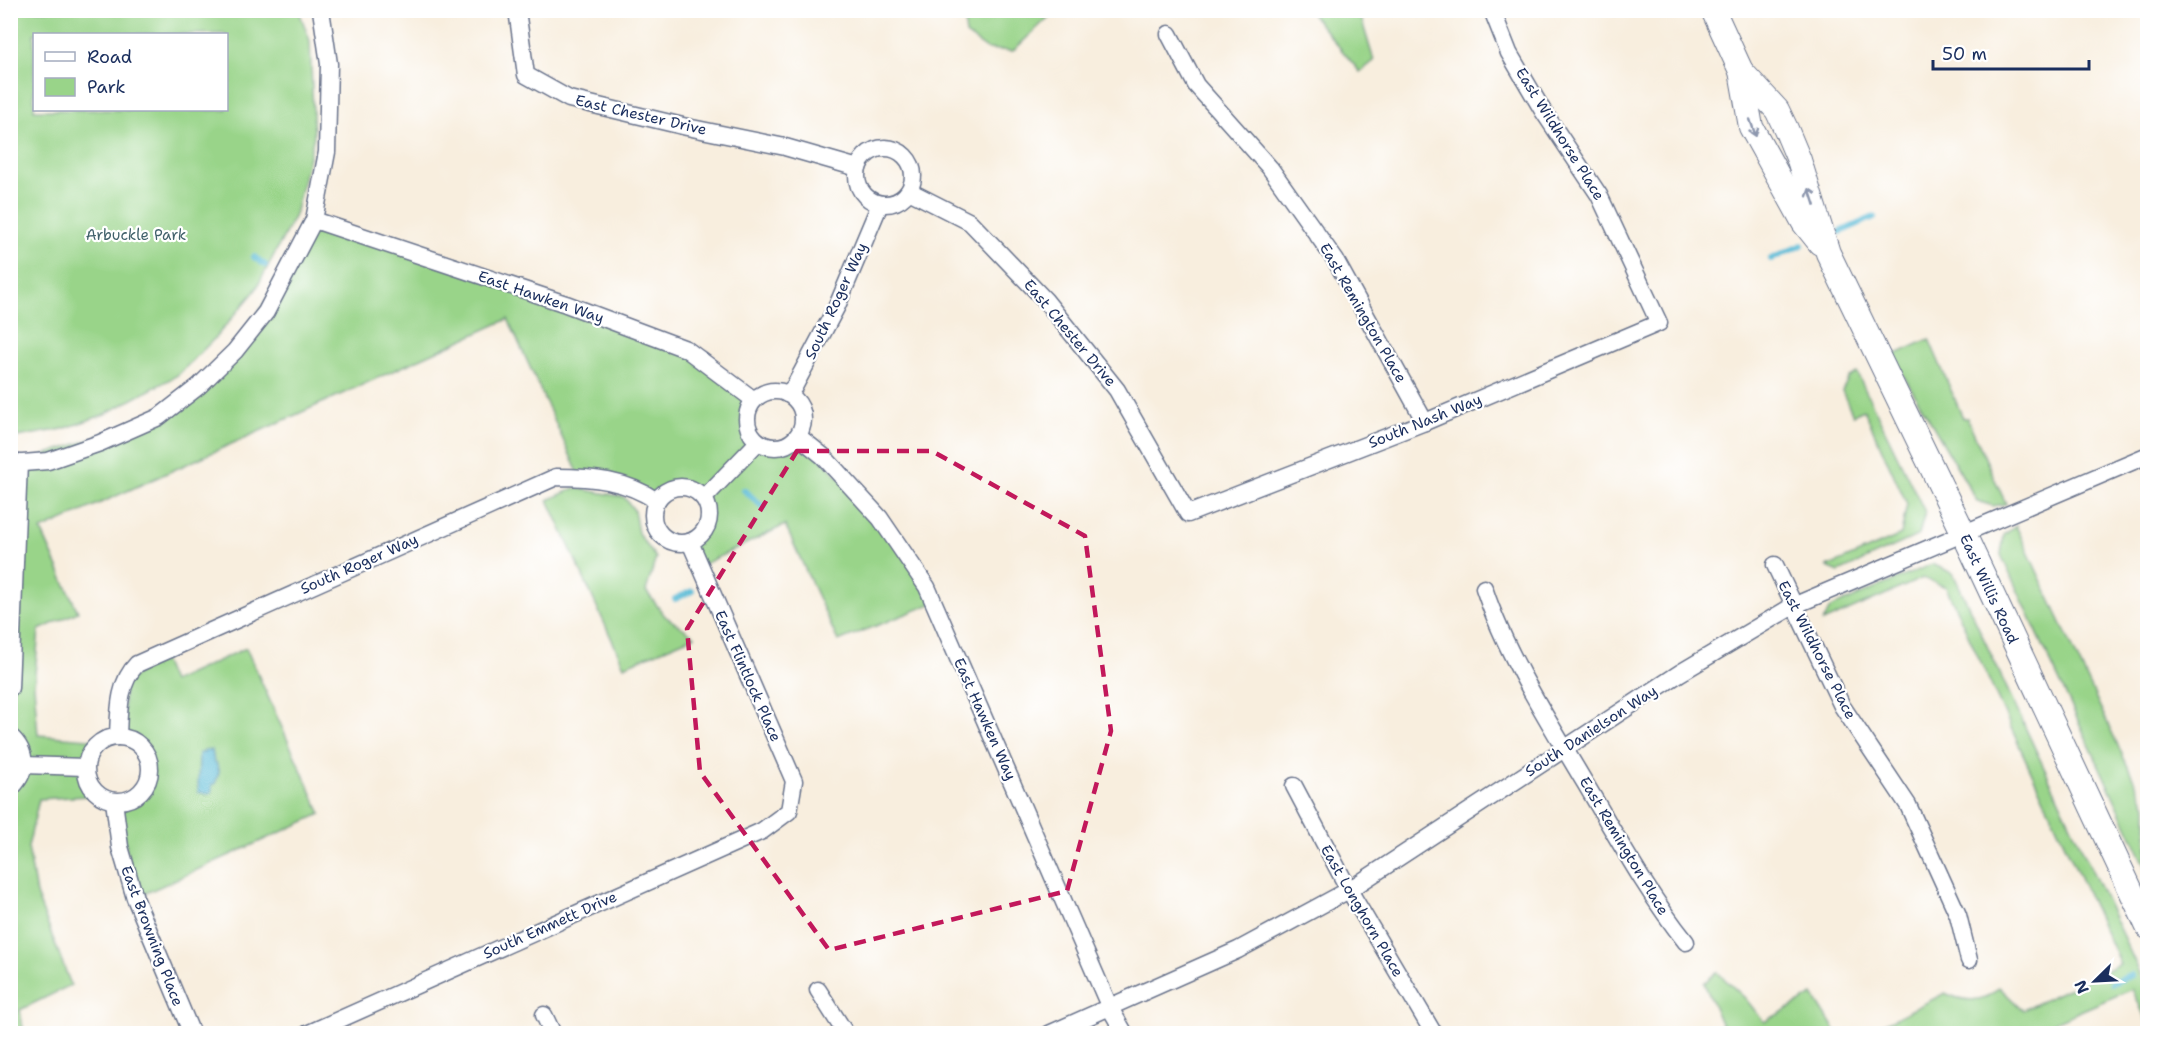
<svg xmlns="http://www.w3.org/2000/svg" width="2158" height="1044" font-family="'Shantell Sans',sans-serif">
<rect width="100%" height="100%" fill="#fff"/>
<filter id="ink" filterUnits="userSpaceOnUse"><feTurbulence type="fractalNoise" baseFrequency=".0167" numOctaves="2"/><feDisplacementMap in="SourceGraphic" scale="12" xChannelSelector="R" yChannelSelector="G"/><feConvolveMatrix kernelMatrix="1 2 1 2 8 2 1 2 1" color-interpolation-filters="sRGB"/></filter>
<filter id="wash" filterUnits="userSpaceOnUse"><feTurbulence type="fractalNoise" baseFrequency=".008" numOctaves="4" result="noise"/><feDisplacementMap in="SourceGraphic" scale="24" xChannelSelector="R" yChannelSelector="G"/><feGaussianBlur stdDeviation="1.35" result="paint"/><feColorMatrix in="noise" values="0 0 0 0 0 0 0 0 0 0 0 0 0 0 0 0 0 1.4 0 .05"/><feComposite in="paint" operator="in"/></filter>
<g filter="url(#wash)">
<rect width="100%" height="100%" fill="#f8eede"/>
<!-- green -->
<g fill="#99d489" stroke="#5a8274" stroke-width="1.5" fill-rule="evenodd">
<path d="M11,10L299,11L310,41L314,136L295,215L255,291L215,338L178,375L103,415L63,429L11,438ZM226,34V110H34V34Z"/>
<polygon points="963,11 1055,11 1013,51 987,49 966,34"/>
<polygon points="1309,11 1359,11 1374,61 1360,72"/>
<path d="M314,220L686,349L754,400C732,433 769,464 798,436L880,518L934,603L838,641L785,525L700,566L690,542C736,520 690,461 657,501L580,477L508,319L41,530L78,612L39,630L34,685L38,735L103,740C84,754 80,775 97,793L88,796L39,799L28,847L36,894L71,985L20,1010L24,1034L10,1033L11,789L23,772L11,736L19,463L159,417L235,351Z"/>
<polygon points="1929,339 1963,418 1967,418 2006,504 1993,506 1977,501 1892,356"/>
<polygon points="1857,373 1925,512 1919,535 1839,572 1827,567 1901,535 1907,504 1864,410 1853,415 1842,391 1849,377"/>
<polygon points="575,488 624,497 634,510 638,533 656,558 646,591 665,616 695,636 624,666 548,500"/>
<polygon points="2016,526 2147,808 2147,869 2001,555 2004,535"/>
<path d="M1932,564L1953,573L2147,988V1022L2132,989L2038,1029V1033H1866L1945,993C1963,1002 1984,1004 1999,987L2023,1010L2120,964L1946,587L1923,578L1823,622L1830,608Z"/>
<path d="M246,648L321,814L135,898L118,801C146,797 156,773 143,748L124,737V685L160,653L172,682Z"/>
<polygon points="1717,972 1745,998 1764,1022 1813,995 1837,1033 1725,1033 1704,983"/>
</g>
<!-- water -->
<polygon fill="#57bad5" stroke="#39749a" stroke-width="1.5" points="204,750 212,750 214,762 216,762 219,772 215,784 212,784 212,792 207,794 198,792 199,753 204,753"/>
<g fill="none" stroke-linecap="round" stroke-linejoin="round">
<!-- stream -->
<g stroke="#57bad5" stroke-width="6">
<polyline points="1840,232 1874,217"/>
<polyline points="254,257 265,265"/>
<polyline points="1771,259 1802,245"/>
<polyline points="744,490 764,508"/>
<polyline points="675,599 692,591"/>
<polyline points="2112,983 2132,975"/>
</g>
</g>
</g>
<g filter="url(#ink)">
<g fill="none" stroke-linecap="round" stroke-linejoin="round">
<defs>
<g id="street">
<polyline points="517,10 526,75 569,99 687,127 785,147 858,168"/>
<polyline points="1169,34 1196,85 1270,168 1336,261 1425,422"/>
<circle cx="885" cy="176" r="28"/>
<polyline points="909,191 970,222 1045,300 1117,390 1188,514 1425,422 1659,323 1599,195 1543,111 1509,53 1492,10"/>
<polyline points="314,220 566,304 686,349 754,400"/>
<circle cx="775" cy="419" r="28"/>
<polyline points="787,394 794,387 837,306 880,204"/>
<polyline points="798,436 823,456 880,518 927,587 1110,1008 1125,1034"/>
<polyline points="10,464 48,461 100,443 159,417 199,386 235,351 266,312 314,220 327,152 329,64 321,10"/>
<circle cx="681" cy="515" r="28"/>
<polyline points="704,498 758,442"/>
<polyline points="1775,565 1842,706 1908,805 1958,915 1969,960"/>
<path d="M1484,588C1506,655 1549,722 1585,783C1617,837 1647,893 1686,942"/>
<polyline points="10,688 19,463"/>
<path d="M10,736C28,752 28,773 10,789"/>
<circle cx="118" cy="769" r="32"/>
<path d="M118,737C119,712 118,683 137,664L556,477C592,477 626,480 657,501"/>
<polyline points="24,765 85,767"/>
<polyline points="1294,786 1349,890 1434,1034"/>
<polyline points="114,801 120,847 135,898 192,1034"/>
<polyline points="818,990 846,1034"/>
<polyline points="544,1015 553,1034"/>
<polyline points="307,1034 762,831 789,811 794,781 690,542"/>
<polyline points="1049,1034 1238,950 1349,890 1680,673 1793,606 2148,455"/>
</g>
<g id="secondary">
<polyline points="1713,10 1741,71 1751,127 1804,223 1820,243"/>
<polyline points="1741,71 1777,110 1786,129 1799,160 1828,253 1963,532 2148,927"/>
</g>
</defs>
<!-- street casing -->
<use href="#street" stroke="#68728b" stroke-width="19"/>
<!-- secondary casing -->
<use href="#secondary" stroke="#68728b" stroke-width="26"/>
<!-- street -->
<use href="#street" stroke="#fff" stroke-width="16"/>
<!-- secondary -->
<use href="#secondary" stroke="#fff" stroke-width="24"/>
</g>
<!-- one-way arrows -->
<defs><path id="oneway-shaft" d="M-6 0H5M1.5-3L5.5 0L1.5 3" fill="none" stroke-width="1.6" stroke-linecap="round" stroke-linejoin="round" transform="scale(1.5)"/></defs>
<g stroke="#8d97ae">
<use href="#oneway-shaft" transform="translate(1753 128) rotate(71)"/>
<use href="#oneway-shaft" transform="translate(1812 197) rotate(-108)"/>
</g>
</g>
<!-- marked area -->
<path fill="none" stroke="#c2185b" stroke-width="4.5" stroke-dasharray="12 8" stroke-linejoin="round" d="M797,451H932L1085,536L1111,731L1067,891L829,950L700,772L687,629Z"/>
<g text-anchor="middle" dominant-baseline="central" stroke-width="4.5" stroke-linejoin="round" paint-order="stroke">
<!-- street labels -->
<g font-size="15" fill="#1b2f5e" stroke="#fff">
<text transform="translate(641 115) rotate(13)">East Chester Drive</text>
<text transform="translate(1560 134) rotate(58)">East Wildhorse Place</text>
<text transform="translate(541 297) rotate(19)">East Hawken Way</text>
<text transform="translate(836 301) rotate(-65)">South Roger Way</text>
<text transform="translate(1363 313) rotate(60)">East Remington Place</text>
<text transform="translate(1070 333) rotate(50)">East Chester Drive</text>
<text transform="translate(1425 421) rotate(-22)">South Nash Way</text>
<text transform="translate(359 564) rotate(-24)">South Roger Way</text>
<text transform="translate(1989 589) rotate(65)">East Willis Road</text>
<text transform="translate(1817 650) rotate(63)">East Wildhorse Place</text>
<text transform="translate(748 676) rotate(66)">East Flintlock Place</text>
<text transform="translate(985 719) rotate(66)">East Hawken Way</text>
<text transform="translate(1591 731) rotate(-33)">South Danielson Way</text>
<text transform="translate(1624 846) rotate(59)">East Remington Place</text>
<text transform="translate(1362 911) rotate(60)">East Longhorn Place</text>
<text transform="translate(550 925) rotate(-24)">South Emmett Drive</text>
<text transform="translate(152 936) rotate(69)">East Browning Place</text>
</g>
<!-- park labels -->
<g font-size="15" fill="#41616b" stroke="#fff">
<text x="136" y="235">Arbuckle Park</text>
</g>
</g>
<!-- margin -->
<rect width="2158" height="1044" fill="none" stroke="#fff" stroke-width="36"/>
<!-- legend -->
<rect x="33" y="33" width="195" height="78" fill="#ffffff" stroke="#a4acbf" stroke-width="1.5"/>
<rect x="45" y="52" width="30" height="9" fill="#ffffff" stroke="#a4acbf" stroke-width="1.5"/>
<text x="87" y="63" font-size="18" fill="#1b2f5e">Road</text>
<rect x="45" y="78" width="30" height="18" fill="#99d489" stroke="#a4acbf" stroke-width="1.5"/>
<text x="87" y="93" font-size="18" fill="#1b2f5e">Park</text>
<!-- north arrow -->
<g transform="translate(2095 981) rotate(246)" stroke="#ffffff" stroke-width="4.5" paint-order="stroke">
<path d="M0-4.5L10 22L0 15L-10 22Z" fill="#1b2f5e"/>
<text y="-9" font-size="16" font-weight="bold" text-anchor="middle" fill="#1b2f5e">N</text>
</g>
<!-- scale -->
<path d="M1933 60v9h156v-9" fill="none" stroke="#1b2f5e" stroke-width="3"/>
<text x="1942" y="60" font-size="18" fill="#1b2f5e" stroke="#ffffff" stroke-width="4.5" paint-order="stroke">50 m</text>
</svg>
